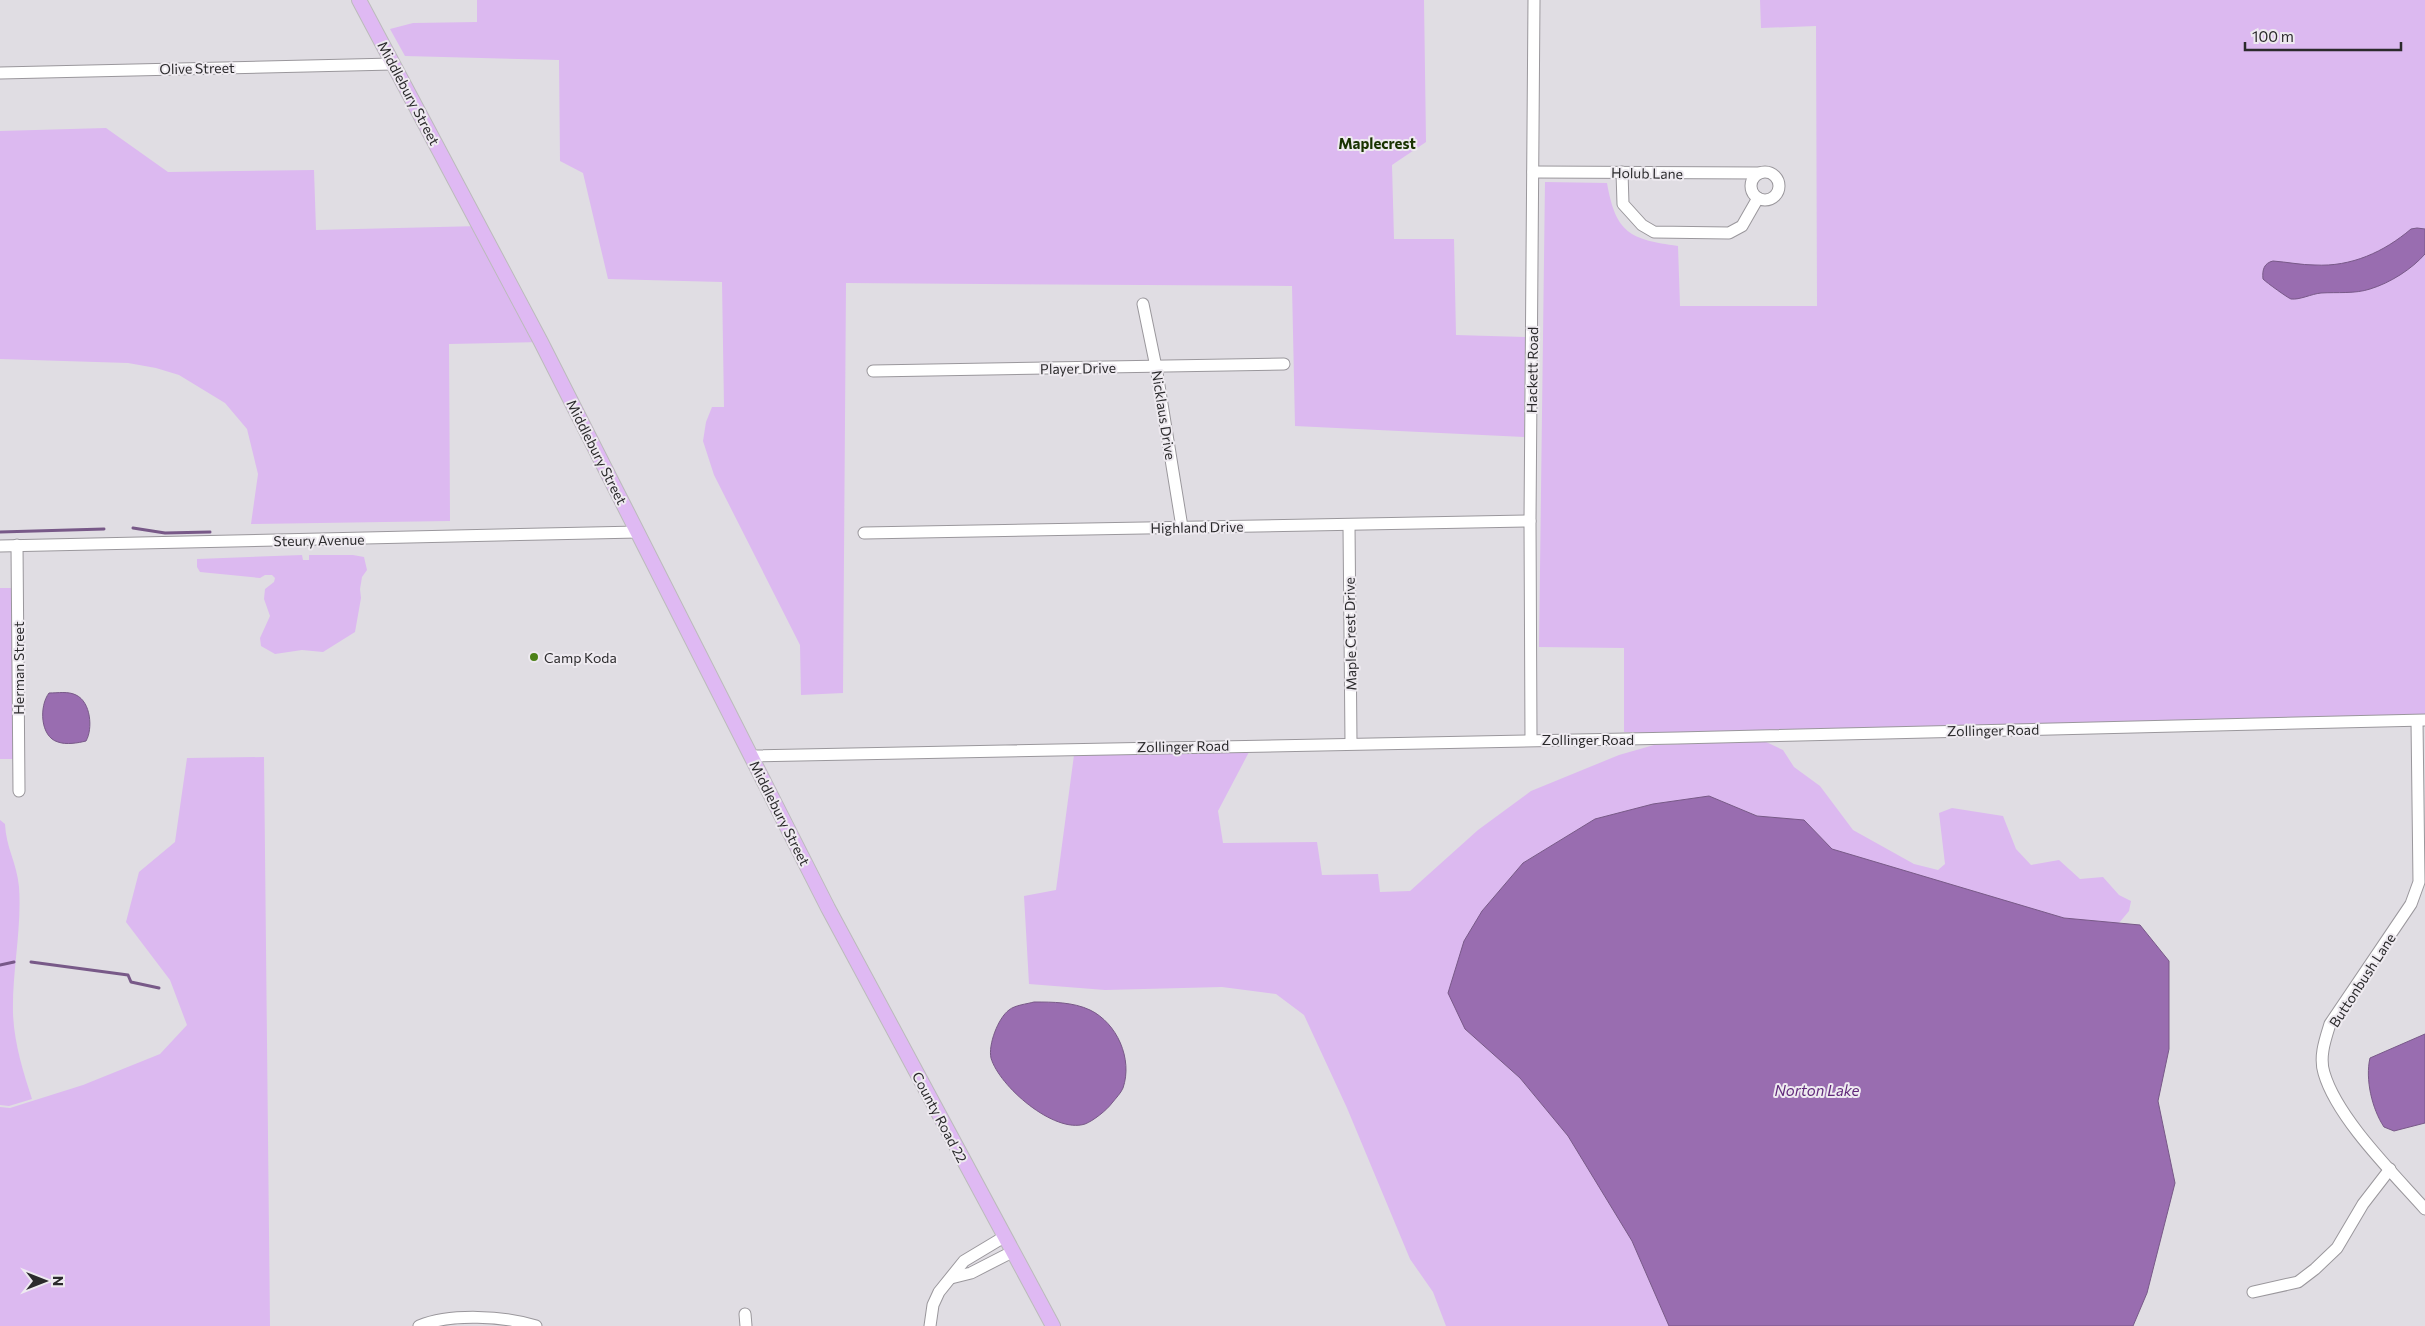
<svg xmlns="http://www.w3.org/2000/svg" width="2425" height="1326" font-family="Commissioner,sans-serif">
<rect width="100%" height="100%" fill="#e0dde3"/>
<!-- green -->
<g fill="#dcb9f0">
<polygon points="477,0 1424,0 1426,142 1392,165 1394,239 1454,239 1456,335 1525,337 1524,437 1295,426 1292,286 846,283 843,693 801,695 800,645 714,475 703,441 706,422 712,407 724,407 722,282 608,279 583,173 560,161 559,60 405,56 390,29 413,23 477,22"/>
<path d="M1760,0H2425V720L1735,736L1624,732V648L1539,647L1545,182L1607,183C1616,234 1630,239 1678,246L1680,306H1817L1816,26L1761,28Z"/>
<polygon points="106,128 168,172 314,170 316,230 480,226 541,342 449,344 450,521 251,524 258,474 247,429 225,403 179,375 156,368 128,363 0,359 0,131"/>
<polygon points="302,555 303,560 309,560 309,555 353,555 364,557 367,570 362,577 360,589 361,598 355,632 323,652 302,650 275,654 261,646 260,638 270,616 264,599 265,589 274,582 275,578 272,575 265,575 260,578 200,572 197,567 197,559"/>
<polygon points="0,588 11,588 14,591 15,759 0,759"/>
<polygon points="1764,741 1783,750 1794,767 1820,786 1853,830 1914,864 1938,870 1945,864 1939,813 1952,808 2003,816 2016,849 2031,865 2059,860 2080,879 2103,877 2119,895 2131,901 2129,911 2119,923 2064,918 1832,849 1804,820 1758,816 1709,796 1653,804 1595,819 1523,863 1482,911 1465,1029 1520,1078 1568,1136 1632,1241 1669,1326 1446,1326 1433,1292 1410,1259 1347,1108 1304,1015 1276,994 1222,987 1105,990 1029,984 1024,896 1056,890 1074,755 1249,752 1218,811 1223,843 1317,842 1322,875 1378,874 1380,892 1410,891 1478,830 1531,791 1619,755 1654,745"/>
<polygon points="264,757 270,1326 0,1326 0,1107 10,1108 83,1085 160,1054 187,1025 170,980 126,922 139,872 175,842 187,758"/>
<path d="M0,820L5,824C6,848 17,863 19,887C22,928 12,972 13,1013C14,1043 23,1071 32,1099L9,1106L0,1105Z"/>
</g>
<!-- water -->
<g fill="#996db0" stroke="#785988">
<path d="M2417,228L2425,229V254C2412,269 2390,283 2370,289C2355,294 2337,292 2321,293C2311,294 2300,300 2291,299C2288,298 2267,283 2263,279C2262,270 2264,263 2273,261C2287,262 2301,265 2315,265C2351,267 2384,252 2411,229Z"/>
<path d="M49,693C58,693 68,691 76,695C91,702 93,729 86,741C78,743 66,745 58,742C40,737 39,706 49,693Z"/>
<polygon points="1709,796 1757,816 1804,820 1832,849 2064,918 2140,925 2169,961 2169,1049 2158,1101 2175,1183 2147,1293 2133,1326 1669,1326 1632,1241 1568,1136 1520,1078 1465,1029 1448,993 1464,941 1482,911 1523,863 1595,819 1653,804"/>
<path d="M1034,1002C1053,1002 1073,1002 1090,1010C1117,1023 1133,1059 1123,1088C1121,1093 1116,1098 1112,1103C1107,1110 1093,1121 1085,1124C1054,1134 999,1086 991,1058C988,1045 998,1018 1009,1010C1015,1005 1027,1004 1034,1002Z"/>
<path d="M2425,1034V1123L2394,1131L2384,1127C2372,1109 2365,1079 2370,1058Z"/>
</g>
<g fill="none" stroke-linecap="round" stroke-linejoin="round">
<!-- stream -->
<g stroke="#785988" stroke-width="3">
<polyline points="133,528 165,533 210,532"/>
<polyline points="0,532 104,529"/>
<polyline points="31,962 128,975 131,982 159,988"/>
<polyline points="0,965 14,962"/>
</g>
<defs>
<g id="minor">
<polyline points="0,73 393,64"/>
<circle cx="1765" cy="186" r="14"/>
<polyline points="1533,172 1760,173"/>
<polyline points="1622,172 1623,204 1642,225 1654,232 1729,233 1742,226 1758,198"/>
<polyline points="1143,304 1156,367 1182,527"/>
<polyline points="873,371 1284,364"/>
<polyline points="1349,526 1351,743"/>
<polyline points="864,533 1530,521"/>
<polyline points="17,545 19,791"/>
<polyline points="0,546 638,532"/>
<path d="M2417,721L2419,882L2411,904L2330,1024C2325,1040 2319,1057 2324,1073C2337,1118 2393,1173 2425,1209"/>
<polyline points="1531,740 1530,521 1534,0"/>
<polyline points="751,756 1678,738 2425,720"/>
<polyline points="951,1278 971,1273 1012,1252"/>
<polyline points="2253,1292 2298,1282 2315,1269 2337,1248 2363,1204 2390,1169"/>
<polyline points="745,1314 746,1326"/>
<path d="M419,1326C451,1313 504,1316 536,1326"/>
<polyline points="930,1326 933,1305 939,1292 964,1261 1004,1237"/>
</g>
<polyline id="major" points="359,0 541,342 828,908 1053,1326"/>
</defs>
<!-- minor casing -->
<use href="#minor" stroke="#9a979c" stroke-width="13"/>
<!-- major casing -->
<use href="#major" stroke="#bbb" stroke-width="16"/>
<!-- minor -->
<use href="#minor" stroke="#fff" stroke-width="11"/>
<!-- major -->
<use href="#major" stroke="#dfb9f3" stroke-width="14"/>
</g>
<!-- markers -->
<circle fill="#4c8118" stroke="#eeeaf0" stroke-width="2" cx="534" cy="657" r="5"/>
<g text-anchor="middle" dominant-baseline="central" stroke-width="4" stroke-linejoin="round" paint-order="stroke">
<!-- street labels -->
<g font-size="14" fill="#2b2a2c" stroke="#eeeaf0">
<text transform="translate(197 68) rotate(-1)">Olive Street</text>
<text transform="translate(409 93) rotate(62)">Middlebury Street</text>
<text transform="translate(1647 173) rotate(1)">Holub Lane</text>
<text transform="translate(1078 368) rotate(-1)">Player Drive</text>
<text transform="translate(1532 370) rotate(-89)">Hackett Road</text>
<text transform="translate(1164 415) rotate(81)">Nicklaus Drive</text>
<text transform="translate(597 452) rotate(63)">Middlebury Street</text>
<text transform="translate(1197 527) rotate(-1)">Highland Drive</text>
<text transform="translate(319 540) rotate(-1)">Steury Avenue</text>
<text transform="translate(1350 634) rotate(-91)">Maple Crest Drive</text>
<text transform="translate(18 668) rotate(-90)">Herman Street</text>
<text transform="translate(1993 730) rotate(-1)">Zollinger Road</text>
<text x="1588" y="739">Zollinger Road</text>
<text transform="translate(1183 746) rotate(-1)">Zollinger Road</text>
<text transform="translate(780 813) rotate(63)">Middlebury Street</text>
<text transform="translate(2362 980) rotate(-57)">Buttonbush Lane</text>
<text transform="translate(940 1117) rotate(62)">County Road 22</text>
</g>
<!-- poi labels -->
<g font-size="14" fill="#2b2a2c" stroke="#eeeaf0" text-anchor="start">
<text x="544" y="657">Camp Koda</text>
</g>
<!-- neighbourhood labels -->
<g font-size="15" font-weight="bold" fill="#193301" stroke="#eeeaf0">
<text x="1377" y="143">Maplecrest</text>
</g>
<!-- water labels -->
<g font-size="15" font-style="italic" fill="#60287a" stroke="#eeeaf0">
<text x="1817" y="1090">Norton Lake</text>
</g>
</g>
<!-- north arrow -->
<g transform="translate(45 1281) rotate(90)" stroke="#eeeaf0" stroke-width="4" paint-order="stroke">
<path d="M0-4L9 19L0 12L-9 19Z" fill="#2b2a2c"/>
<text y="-8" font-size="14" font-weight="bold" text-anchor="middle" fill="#2b2a2c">N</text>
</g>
<!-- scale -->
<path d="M2245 42v8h156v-8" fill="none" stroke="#2b2a2c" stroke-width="2.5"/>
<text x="2252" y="42" font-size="15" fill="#2b2a2c" stroke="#eeeaf0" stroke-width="4" paint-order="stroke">100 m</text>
</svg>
